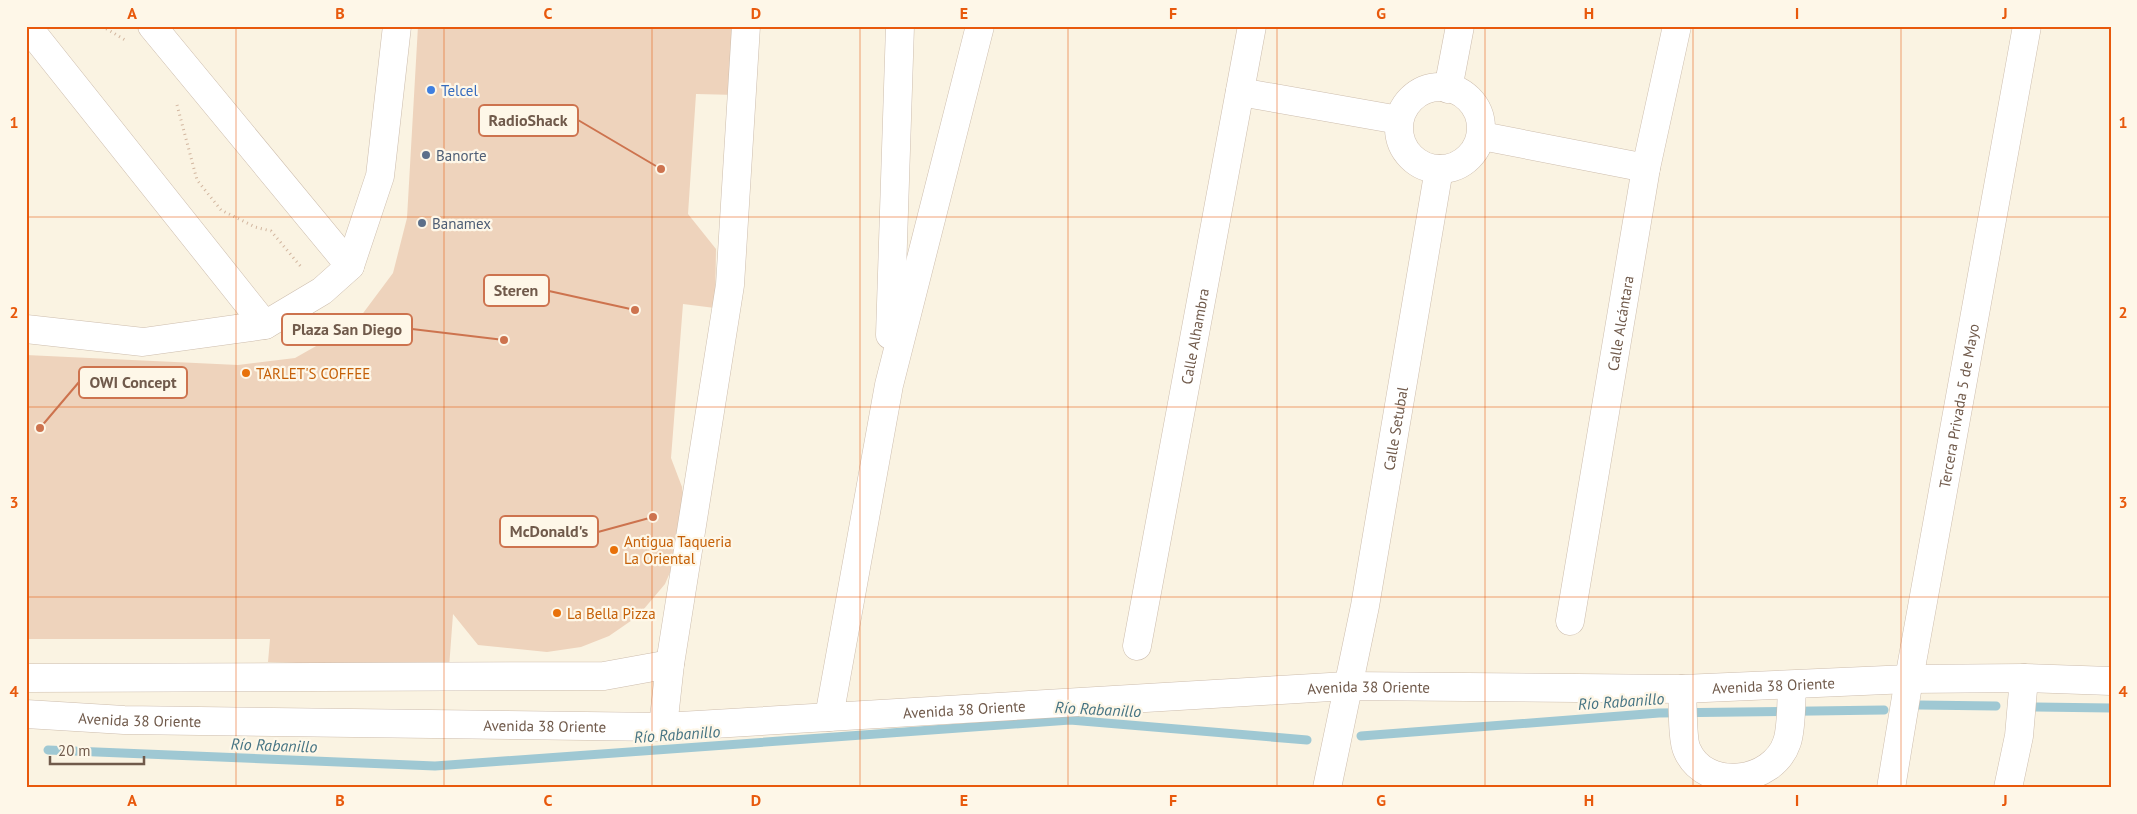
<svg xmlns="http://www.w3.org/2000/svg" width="2137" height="814" font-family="'PT Sans',sans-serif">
<rect width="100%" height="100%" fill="#faf3e2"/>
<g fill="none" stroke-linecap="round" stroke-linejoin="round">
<!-- stream -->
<g stroke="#9fc8d3" stroke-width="9">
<polyline points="1919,705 1996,706"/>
<polyline points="2036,707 2111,708"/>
<polyline points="1361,736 1659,713 1884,710"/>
<polyline points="48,750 435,766 1070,720 1307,740"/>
</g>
</g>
<!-- building -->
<polygon fill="#eed3bc" points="418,26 740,26 737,95 696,94 688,214 716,249 715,308 683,304 671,458 682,487 684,506 674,563 665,584 638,616 609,636 581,647 547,652 478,645 453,614 449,668 268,662 270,639 26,639 26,355 238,365 295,358 355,324 393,273 407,218"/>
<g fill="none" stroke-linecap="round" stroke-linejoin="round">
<defs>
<g id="minor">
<polyline points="27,26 265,325"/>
<circle cx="1440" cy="128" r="41"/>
<polyline points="1448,89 1460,26"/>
<polyline points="1240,92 1399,120"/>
<polyline points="1482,136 1646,168"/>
<polyline points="350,266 380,176 397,26"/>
<polyline points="26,329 143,342 265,325 322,291 350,266 152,26"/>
<polyline points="890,335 900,26"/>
<path id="s1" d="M1570,621L1646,168L1677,26"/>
<path id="s2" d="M1137,646L1252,26"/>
<polyline points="26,678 604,676 670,664"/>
<path d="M1682,689C1683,702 1682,740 1687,750C1705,792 1773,784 1787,742C1792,727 1791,701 1792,685"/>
<path id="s3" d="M26,714L124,720L663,727L1347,686L1682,689L1909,679L2024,678L2111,681"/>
<polyline points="829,717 889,385 980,26"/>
<polyline points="663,727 670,664 730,285 746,26"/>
<path id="s4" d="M1327,788L1365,606L1439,169"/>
<path id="s5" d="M1891,788L1909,679L2027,26"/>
<polyline points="2008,788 2019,736 2024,678"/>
</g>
</defs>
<!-- minor casing -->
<use href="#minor" stroke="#cdbdad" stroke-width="29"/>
<!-- path -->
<g stroke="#d2b69f" stroke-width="3" stroke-dasharray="1 4" stroke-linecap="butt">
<polyline points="102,26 125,40"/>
<polyline points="177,105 197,180 221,210 255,227 271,231 302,268"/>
</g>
<!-- minor -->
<use href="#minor" stroke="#fff" stroke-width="28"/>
</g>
<!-- grid -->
<path fill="none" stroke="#e8590c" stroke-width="1" stroke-opacity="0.55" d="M236,26V788M444,26V788M652,26V788M860,26V788M1068,26V788M1277,26V788M1485,26V788M1693,26V788M1901,26V788M26,217H2111M26,407H2111M26,597H2111"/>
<!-- markers -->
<circle fill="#3f7fe0" stroke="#fef7e8" stroke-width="2" cx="431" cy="90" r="5"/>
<g fill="#5c6f8a" stroke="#fef7e8" stroke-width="2">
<circle cx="426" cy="155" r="5"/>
<circle cx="422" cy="223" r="5"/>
</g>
<g fill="#e8710a" stroke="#fef7e8" stroke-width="2">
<circle cx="246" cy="373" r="5"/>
<circle cx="614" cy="550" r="5"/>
<circle cx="557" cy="613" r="5"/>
</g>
<g text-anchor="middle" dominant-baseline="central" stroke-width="4.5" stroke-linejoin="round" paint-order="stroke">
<!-- shop labels -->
<g font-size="15" fill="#366cbe" stroke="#fef7e8" text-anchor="start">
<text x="441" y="90">Telcel</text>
</g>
<!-- service labels -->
<g font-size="15" fill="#4e5e75" stroke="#fef7e8" text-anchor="start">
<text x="436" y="155">Banorte</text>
<text x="432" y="223">Banamex</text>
</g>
<!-- street labels -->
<g font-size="15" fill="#705a4b" stroke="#fef7e8">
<text stroke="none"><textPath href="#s1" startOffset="302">Calle Alcántara</textPath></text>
<text stroke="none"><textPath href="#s2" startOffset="315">Calle Alhambra</textPath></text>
<text stroke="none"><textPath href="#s5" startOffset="388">Tercera Privada 5 de Mayo</textPath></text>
<text stroke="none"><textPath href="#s4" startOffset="366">Calle Setubal</textPath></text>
<text stroke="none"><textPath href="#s3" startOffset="1749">Avenida 38 Oriente</textPath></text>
<text stroke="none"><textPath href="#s3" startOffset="1344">Avenida 38 Oriente</textPath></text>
<text stroke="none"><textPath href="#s3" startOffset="939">Avenida 38 Oriente</textPath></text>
<text stroke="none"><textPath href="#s3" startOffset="114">Avenida 38 Oriente</textPath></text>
<text stroke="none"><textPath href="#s3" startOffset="519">Avenida 38 Oriente</textPath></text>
</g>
<!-- food labels -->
<g font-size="15" fill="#c56008" stroke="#fef7e8" text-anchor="start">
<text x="256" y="373">TARLET'S COFFEE</text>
<text x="624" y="541">Antigua Taqueria<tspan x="624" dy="17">La Oriental</tspan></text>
<text x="567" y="613">La Bella Pizza</text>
</g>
<!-- water labels -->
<g font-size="16" font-style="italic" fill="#467483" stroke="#fef7e8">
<text transform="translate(1621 701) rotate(-4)">Río Rabanillo</text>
<text transform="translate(1098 709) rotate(3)">Río Rabanillo</text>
<text transform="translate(677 734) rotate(-4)">Río Rabanillo</text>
<text transform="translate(274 745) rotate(2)">Río Rabanillo</text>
</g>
</g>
<!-- callouts -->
<path fill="none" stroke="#cd734e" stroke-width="2" d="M661 169L578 120M635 310L549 291M504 340L412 329M40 428L79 382M653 517L598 532"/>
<g fill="#cd734e" stroke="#fef7e8" stroke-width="2">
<circle cx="661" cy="169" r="5"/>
<circle cx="635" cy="310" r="5"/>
<circle cx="504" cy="340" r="5"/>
<circle cx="40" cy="428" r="5"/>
<circle cx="653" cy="517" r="5"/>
</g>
<g fill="#fef7e8" stroke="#cd734e" stroke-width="2">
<rect x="479" y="105" width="99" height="31" rx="5"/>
<rect x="484" y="275" width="65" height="31" rx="5"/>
<rect x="282" y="314" width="130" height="31" rx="5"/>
<rect x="79" y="367" width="108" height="31" rx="5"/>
<rect x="500" y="516" width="98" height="31" rx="5"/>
</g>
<g font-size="16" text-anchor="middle" font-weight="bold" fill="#705a4b">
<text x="528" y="126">RadioShack</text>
<text x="516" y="296">Steren</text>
<text x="347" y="335">Plaza San Diego</text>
<text x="133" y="388">OWI Concept</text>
<text x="549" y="537">McDonald's</text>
</g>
<!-- border -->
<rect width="2137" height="814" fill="none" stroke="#fef7e8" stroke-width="55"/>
<!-- scale -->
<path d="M50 756v8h94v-8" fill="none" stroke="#705a4b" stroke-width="2.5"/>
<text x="58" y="756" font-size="15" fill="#705a4b" stroke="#fef7e8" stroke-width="4" paint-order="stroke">20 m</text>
<rect x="28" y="28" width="2082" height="758" fill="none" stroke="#e8590c" stroke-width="2"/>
<g font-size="16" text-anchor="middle" font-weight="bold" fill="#e8590c">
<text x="132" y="19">A</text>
<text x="340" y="19">B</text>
<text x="548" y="19">C</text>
<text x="756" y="19">D</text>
<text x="964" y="19">E</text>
<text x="1173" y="19">F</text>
<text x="1381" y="19">G</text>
<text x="1589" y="19">H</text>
<text x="1797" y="19">I</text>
<text x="2005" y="19">J</text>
<text x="14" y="128">1</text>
<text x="2123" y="128">1</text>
<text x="14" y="318">2</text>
<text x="2123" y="318">2</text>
<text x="14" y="508">3</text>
<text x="2123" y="508">3</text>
<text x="14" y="697">4</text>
<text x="2123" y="697">4</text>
<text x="132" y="806">A</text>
<text x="340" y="806">B</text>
<text x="548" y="806">C</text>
<text x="756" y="806">D</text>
<text x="964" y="806">E</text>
<text x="1173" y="806">F</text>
<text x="1381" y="806">G</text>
<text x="1589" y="806">H</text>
<text x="1797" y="806">I</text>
<text x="2005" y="806">J</text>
</g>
</svg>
